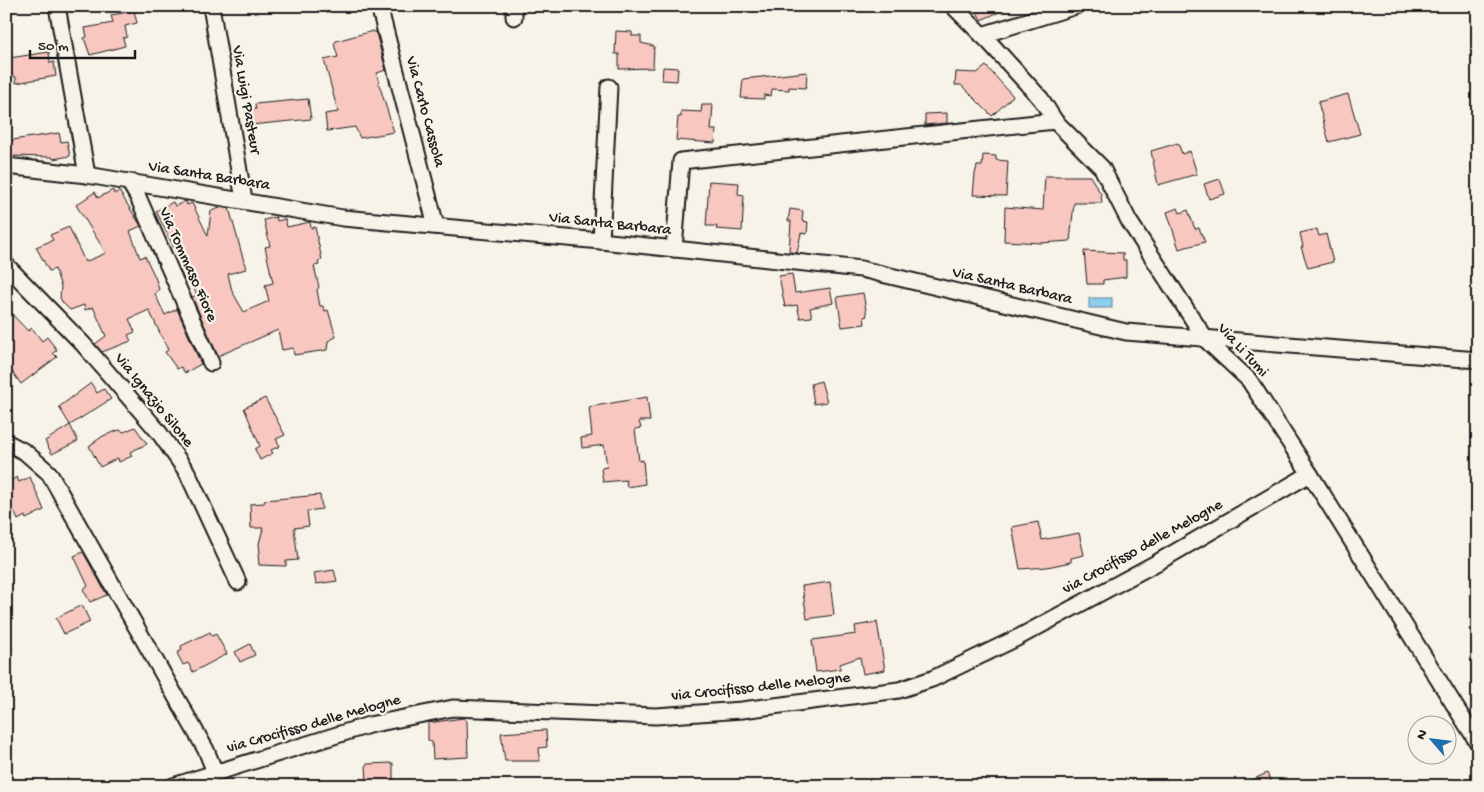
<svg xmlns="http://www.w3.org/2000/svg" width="1484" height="792" font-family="'Gochi Hand',sans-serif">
<rect width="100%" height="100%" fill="#f7f3e8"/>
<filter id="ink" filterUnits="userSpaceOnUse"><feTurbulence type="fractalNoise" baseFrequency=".02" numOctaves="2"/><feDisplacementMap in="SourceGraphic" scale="10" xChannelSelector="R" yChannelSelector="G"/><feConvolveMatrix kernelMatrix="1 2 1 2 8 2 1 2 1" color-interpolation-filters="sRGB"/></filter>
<g filter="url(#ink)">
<!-- water -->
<rect fill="#8dcdee" stroke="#60869a" x="1089" y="298" width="23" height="10"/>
<!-- building -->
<g fill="#f7c7c0" stroke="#1c1c1c">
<polygon points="974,6 1013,6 981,20"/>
<polygon points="134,11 137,23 125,26 127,37 123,38 125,46 90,55 84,38 87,37 85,28 113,23 111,15"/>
<polygon points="373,31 376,33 386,70 377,73 379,84 394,132 360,138 355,127 327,131 325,114 338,112 324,60 338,57 334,44 336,41"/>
<polygon points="616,31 632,32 632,36 641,36 641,43 654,46 653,68 619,69 619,54 615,54"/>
<polygon points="49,52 50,63 54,62 56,76 16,83 16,77 12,76 9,58"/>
<polygon points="986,66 1013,96 992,116 961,85 955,85 956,72 977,73"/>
<polygon points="663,67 678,68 677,81 662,80"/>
<polygon points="807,72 806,88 789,87 789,90 772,89 771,96 764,95 764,99 741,98 743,79"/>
<polygon points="1348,94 1360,134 1329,142 1318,102"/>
<polygon points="308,99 311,119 251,125 247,123 246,111 256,109 255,104"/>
<polygon points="702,105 713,105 711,130 716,130 715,143 676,140 678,117 681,117 681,111 701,112"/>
<polygon points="947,113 947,123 925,125 925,114"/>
<polygon points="59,133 61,142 67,141 70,156 53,159 52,157 6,156 6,141"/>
<polygon points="1178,143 1182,154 1190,151 1197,174 1158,185 1151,151"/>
<polygon points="983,155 996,156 996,160 1008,161 1006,196 973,195 975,174 977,166 982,166"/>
<polygon points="1045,176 1090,176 1101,194 1102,203 1074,203 1070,241 1041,243 1004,241 1005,207 1043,210"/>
<polygon points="1220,179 1225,194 1209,199 1204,184"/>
<polygon points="709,181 739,183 738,194 744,195 742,231 716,229 717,226 706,226"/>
<polygon points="113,190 114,194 119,191 141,226 130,231 140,258 145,256 155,277 159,289 155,294 165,315 177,309 201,364 185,373 181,367 177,369 165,352 168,350 149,310 129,319 135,332 128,335 131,341 102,352 95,344 106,336 93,307 85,310 84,305 70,310 63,303 60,298 61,287 55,269 49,271 36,247 53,240 50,235 69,227 85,262 106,253 76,205 95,192 98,198"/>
<polygon points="186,201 187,205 192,203 208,236 211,211 223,207 229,208 246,269 228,274 232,291 244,312 269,301 265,285 273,283 265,247 270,246 264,220 276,217 277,221 285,219 287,227 310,222 311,228 315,227 322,260 318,261 319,265 314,266 319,287 317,290 320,306 323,306 325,311 328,310 336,337 328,341 327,350 294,355 293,348 282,350 278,330 218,356 192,297 197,295 156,211 173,202 175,206"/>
<polygon points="1178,208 1180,213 1188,210 1195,229 1199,228 1205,242 1179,249 1167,212"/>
<polygon points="790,209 803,211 802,221 808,222 807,234 801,233 797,253 789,252 791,221 788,221"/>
<polygon points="1317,229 1319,236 1326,234 1333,262 1308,268 1301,247 1303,247 1300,233"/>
<polygon points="1084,251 1123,253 1123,260 1126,260 1126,277 1103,280 1103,284 1087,284"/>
<polygon points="792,274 795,293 830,288 833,303 810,308 812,317 800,318 797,305 785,307 779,276"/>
<polygon points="863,293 867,316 864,317 865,324 842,327 837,297"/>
<polygon points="6,308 28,331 32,328 42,341 47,337 57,350 53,353 57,357 21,384 6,363"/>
<polygon points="821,381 827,402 814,404 811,384"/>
<polygon points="91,383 97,393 104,389 111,399 70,425 59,407"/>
<polygon points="647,397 650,421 639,421 641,428 635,429 639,461 643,460 645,484 627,487 626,480 603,482 601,468 607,467 604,445 582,448 581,438 592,436 589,407"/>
<polygon points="265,398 285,435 276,439 280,446 271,450 273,453 260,460 255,449 260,446 244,408"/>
<polygon points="70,425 78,441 52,454 45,441"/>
<polygon points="135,427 147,444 130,452 132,456 119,462 118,458 100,467 89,446 103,436 119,430 124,432"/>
<polygon points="17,477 19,482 30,477 44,510 26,519 25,516 18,520 12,507 6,510 6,483"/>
<polygon points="320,495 322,509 307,511 309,526 294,528 298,560 286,561 286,566 259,565 258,553 260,553 259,544 263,528 251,528 250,504 264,503 265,500"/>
<polygon points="1038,522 1042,540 1079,533 1084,555 1071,558 1071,562 1047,567 1020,569 1012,527"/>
<polygon points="83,552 107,595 90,602 83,589 88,586 74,556"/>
<polygon points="334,570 337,581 316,584 314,573"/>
<polygon points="830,582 834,615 807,619 802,586"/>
<polygon points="82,605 90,622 64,634 56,618"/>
<polygon points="877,622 885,670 863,674 860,657 840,664 840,669 816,672 812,640 856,634 855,626"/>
<polygon points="210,632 212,636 216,634 227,654 193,672 188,663 183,665 177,653 182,650 181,646"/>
<polygon points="250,644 255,655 240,662 235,652"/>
<polygon points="463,718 467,721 468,757 433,759 432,742 428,740 428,723"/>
<polygon points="546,730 547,747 539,748 540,761 505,761 501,733"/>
<polygon points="393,763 393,786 367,786 366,764"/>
<polygon points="1267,773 1273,786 1239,786"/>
</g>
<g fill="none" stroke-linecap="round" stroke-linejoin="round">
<defs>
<g id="minor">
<polyline points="57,6 87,175"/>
<polyline points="211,6 244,200"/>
<polyline points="379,6 436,226"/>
<polyline points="953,6 990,43 1041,99 1055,121 1102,168 1129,221 1188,312 1206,340 1249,380 1310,474 1478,743"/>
<polyline points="514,17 514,6"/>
<polyline points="982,35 1076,6"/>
<polyline points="6,166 87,175 343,218 601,241 861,269 1126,332 1478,360"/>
<polyline points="129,182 138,197 211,363"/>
<polyline points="601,241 609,87"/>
<polyline points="674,249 681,161 1055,121"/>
<polyline points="6,265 83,344 158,431 187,472 238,582"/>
<polyline points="6,442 25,452 49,473 206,750 215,772"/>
<polyline points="173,786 369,725 453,708 656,716 742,710 899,690 932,679 1019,637 1158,562 1310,474"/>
</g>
</defs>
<!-- minor casing -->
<use href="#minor" stroke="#1c1c1c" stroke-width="19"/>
<!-- minor -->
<use href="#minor" stroke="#f7f3e8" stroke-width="15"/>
</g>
</g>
<g text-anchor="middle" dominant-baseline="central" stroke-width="4.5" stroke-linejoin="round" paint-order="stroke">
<!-- street labels -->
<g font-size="16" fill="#1c1c1c" stroke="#f7f3e8">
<text transform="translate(245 100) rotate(80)">Via Luigi Pasteur</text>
<text transform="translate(424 112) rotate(75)">Via Carlo Cassola</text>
<text transform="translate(209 177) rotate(9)">Via Santa Barbara</text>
<text transform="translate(610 225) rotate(6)">Via Santa Barbara</text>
<text transform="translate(187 265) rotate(66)">Via Tommaso Fiore</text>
<text transform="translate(1012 287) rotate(13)">Via Santa Barbara</text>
<text transform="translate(1242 351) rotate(47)">Via Li Tumi</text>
<text transform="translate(153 401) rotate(51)">Via Ignazio Silone</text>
<text transform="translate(1143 548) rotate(-29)">via Crocifisso delle Melogne</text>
<text transform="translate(761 688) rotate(-6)">via Crocifisso delle Melogne</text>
<text transform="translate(314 725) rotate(-16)">via Crocifisso delle Melogne</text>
</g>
</g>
<!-- margin -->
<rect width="1484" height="792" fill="none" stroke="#f7f3e8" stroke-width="25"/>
<rect x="12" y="12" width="1459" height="767" fill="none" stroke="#1c1c1c" stroke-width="2" filter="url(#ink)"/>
<!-- north arrow -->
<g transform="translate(1432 740) rotate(298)"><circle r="24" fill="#f7f3e8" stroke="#9f9d96"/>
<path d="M0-4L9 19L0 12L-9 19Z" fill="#1f6fb2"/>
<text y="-8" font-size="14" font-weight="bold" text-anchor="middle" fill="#1c1c1c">N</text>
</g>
<!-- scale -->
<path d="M30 50v8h105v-8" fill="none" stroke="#1c1c1c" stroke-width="2.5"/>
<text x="38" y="50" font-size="15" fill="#1c1c1c" stroke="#f7f3e8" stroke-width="4" paint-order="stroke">50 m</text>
</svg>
